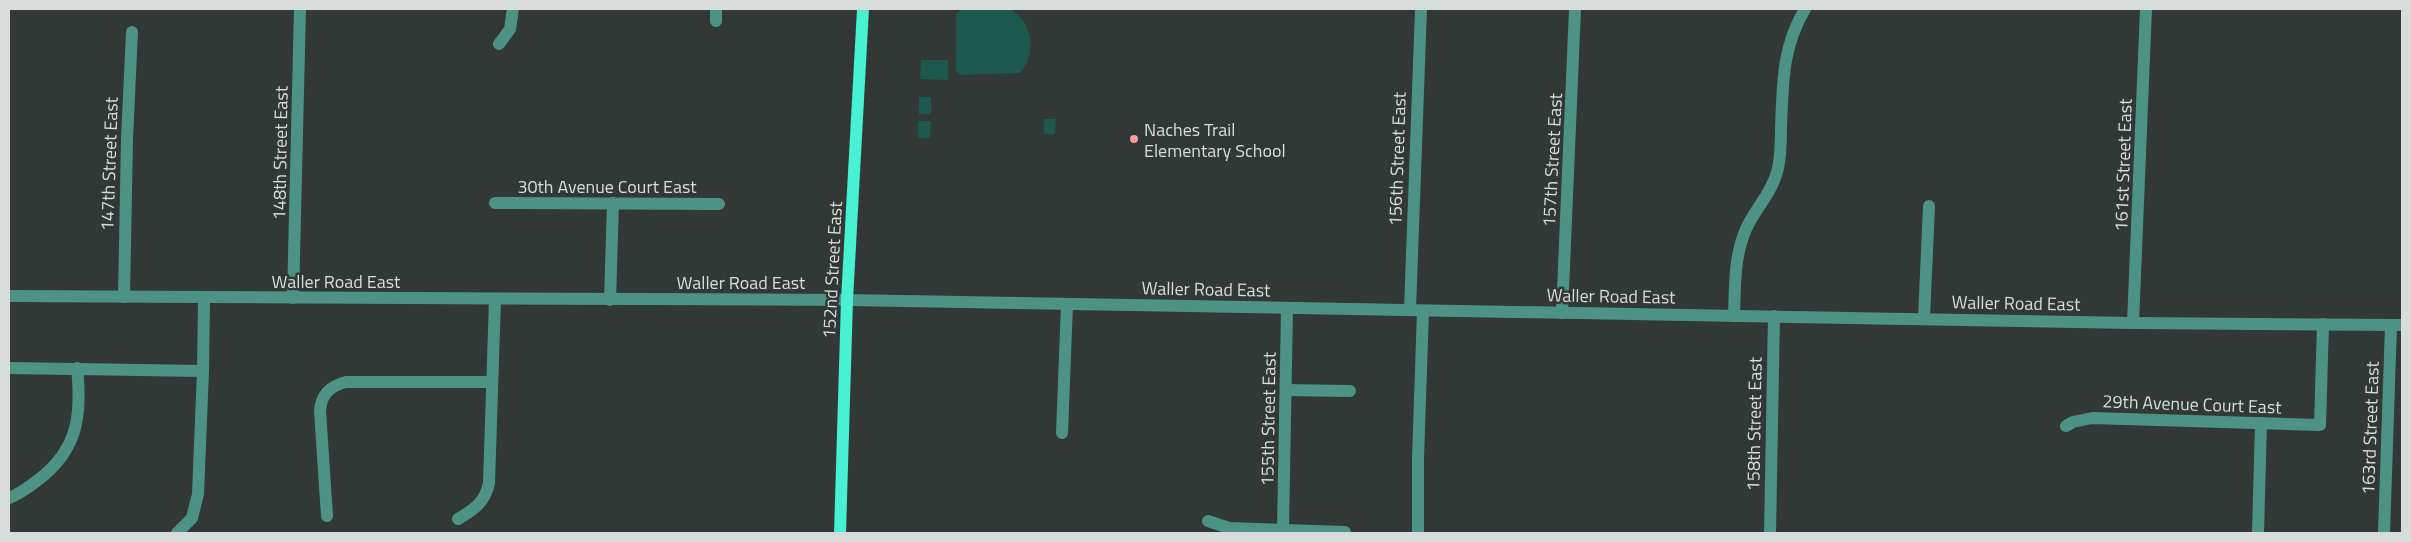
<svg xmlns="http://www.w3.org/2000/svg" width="2411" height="542" font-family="'Titillium Web',sans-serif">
<rect width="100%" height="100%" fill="#313836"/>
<!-- green -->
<g fill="#1c584d">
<path d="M961,9H1009C1033,20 1037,55 1020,73L960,75L956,71V14Z"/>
<polygon points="921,60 948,60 948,80 920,79"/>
<rect x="919" y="97" width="12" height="17"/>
<polygon points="1044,119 1056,119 1055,134 1044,134"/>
<polygon points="918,121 931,121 930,138 918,138"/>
</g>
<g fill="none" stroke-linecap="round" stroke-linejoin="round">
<!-- minor -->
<g stroke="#4d9385" stroke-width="12">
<polyline points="716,21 716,9"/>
<polyline points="499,44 510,29 513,9"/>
<polyline points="495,203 719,204"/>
<polyline points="9,296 847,300 2133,323 2402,325"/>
<polyline points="124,297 127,139 132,32"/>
<polyline points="293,298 300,9"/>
<polyline points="610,300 613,203"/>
<polyline points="1410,310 1421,9"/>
<polyline points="1562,313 1575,9"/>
<path d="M1734,316C1735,287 1734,256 1746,229C1755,209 1771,194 1777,172C1781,158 1781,142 1781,127C1783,82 1782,48 1805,9"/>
<polyline points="1924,318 1929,206"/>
<polyline points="2133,323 2146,9"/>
<polyline points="9,368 203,371"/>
<polyline points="1286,390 1350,391"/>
<polyline points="2066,426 2073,422 2092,418 2320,425 2323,324"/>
<polyline points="1062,433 1067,304"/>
<path d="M9,498C20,494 29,487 38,480C78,450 82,415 77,368"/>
<path d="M327,516L320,411C321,394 330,386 346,382H492"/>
<path d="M458,519C475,509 485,502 489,483L495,299"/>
<polyline points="1208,521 1229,528 1345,532"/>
<polyline points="1283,530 1287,308"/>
<polyline points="177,533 192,518 198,494 203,371 204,299"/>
<polyline points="1418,533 1418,458 1423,311"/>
<polyline points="1770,533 1774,316"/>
<polyline points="2258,533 2261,423"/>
<polyline points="2384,533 2391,325"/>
</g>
<!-- major -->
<polyline stroke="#48f0d4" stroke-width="12" points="840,533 847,300 863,9"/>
</g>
<!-- markers -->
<circle fill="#f59b9b" stroke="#313836" stroke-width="2" cx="1134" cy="139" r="5"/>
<g text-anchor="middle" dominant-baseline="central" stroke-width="5" stroke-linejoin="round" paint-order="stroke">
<!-- poi labels -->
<g font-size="18" fill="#d8dcdb" stroke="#313836" text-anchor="start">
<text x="1144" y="129">Naches Trail<tspan x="1144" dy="21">Elementary School</tspan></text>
</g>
<!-- street labels -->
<g font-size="18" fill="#d8dcdb" stroke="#313836">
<text transform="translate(280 153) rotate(-89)">148th Street East</text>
<text transform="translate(1397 159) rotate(-88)">156th Street East</text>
<text transform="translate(1552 160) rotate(-87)">157th Street East</text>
<text transform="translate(109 164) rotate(-88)">147th Street East</text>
<text transform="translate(2123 165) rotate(-88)">161st Street East</text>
<text x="607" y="186">30th Avenue Court East</text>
<text transform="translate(832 270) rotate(-87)">152nd Street East</text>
<text x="336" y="281">Waller Road East</text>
<text x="741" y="282">Waller Road East</text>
<text transform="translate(1206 289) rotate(1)">Waller Road East</text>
<text transform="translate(1611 296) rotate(1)">Waller Road East</text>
<text transform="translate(2016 303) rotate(1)">Waller Road East</text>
<text transform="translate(2192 404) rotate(2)">29th Avenue Court East</text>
<text transform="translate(1268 419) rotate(-89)">155th Street East</text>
<text transform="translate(1754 424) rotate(-89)">158th Street East</text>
<text transform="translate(2370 428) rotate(-88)">163rd Street East</text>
</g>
</g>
<!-- border -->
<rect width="2411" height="542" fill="none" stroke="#d8dcdb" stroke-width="20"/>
</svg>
